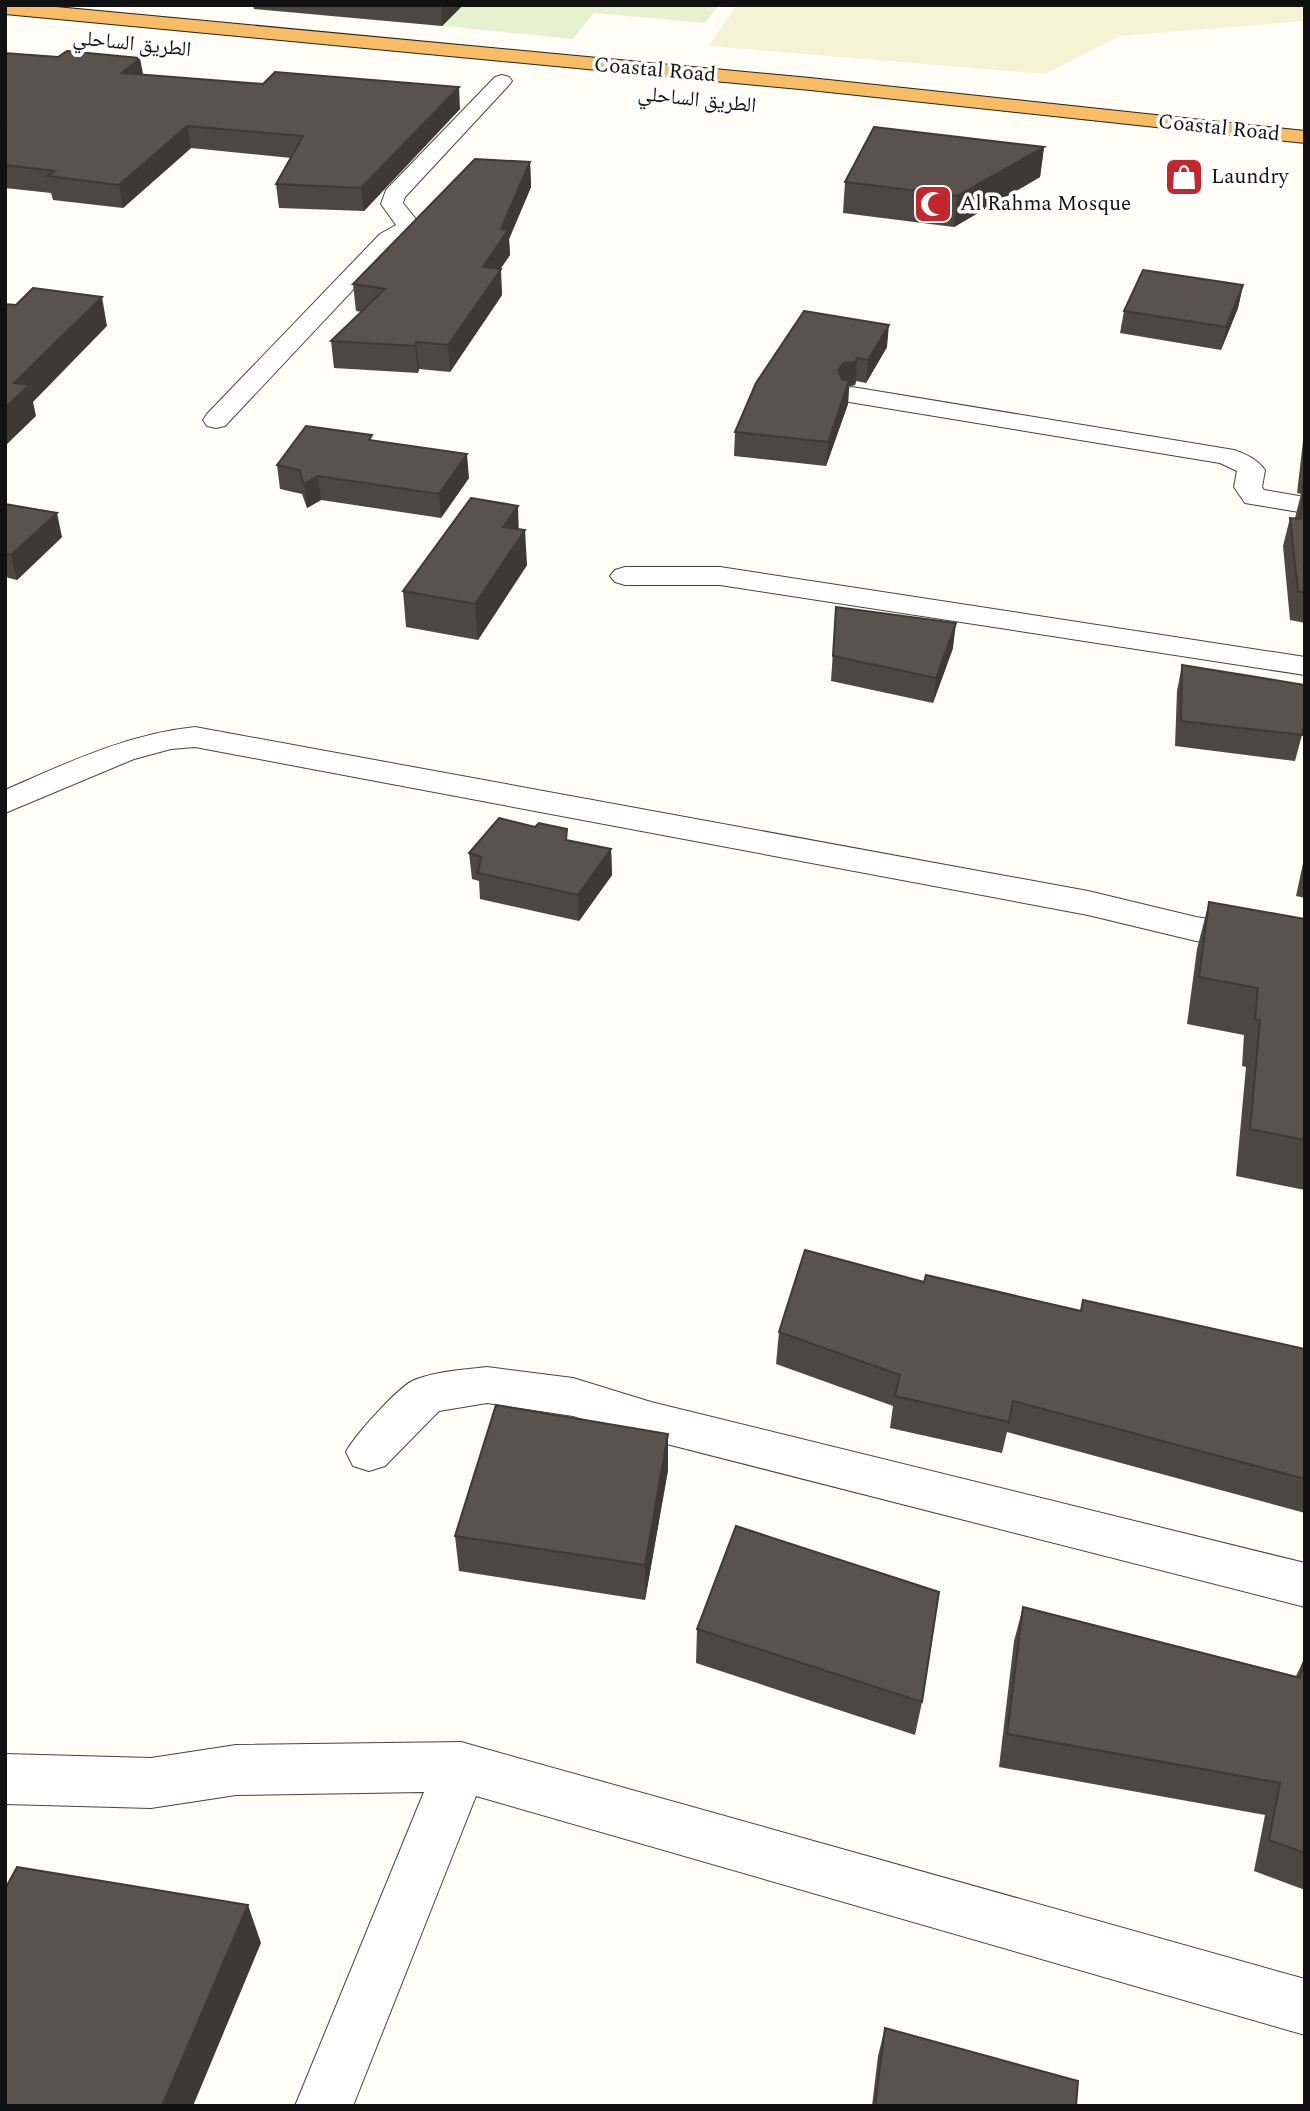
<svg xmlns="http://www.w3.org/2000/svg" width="1310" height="2111" font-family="Spectral,'Noto Naskh Arabic',serif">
<rect width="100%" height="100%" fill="#fffdf5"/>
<!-- farmland -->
<polygon fill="#f6f3d4" points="737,5 1305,5 1305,21 1120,36 1045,74 709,46"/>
<!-- pitch -->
<polygon fill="#e6f2cf" points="353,5 719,5 705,23 594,13 573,39 342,16"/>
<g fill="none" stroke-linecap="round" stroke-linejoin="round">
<defs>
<g id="minor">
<polygon points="502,75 509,77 512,81 509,85 405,197 403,203 419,223 414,234 396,244 225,426 216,428 207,426 203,420 207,414 380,234 396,225 381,204 386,190 495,77"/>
<path d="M852,387L1234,450C1247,455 1256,458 1265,470L1262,487L1264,490L1305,497V513L1245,503L1234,487L1237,471L1220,463L843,401L839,395L843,389Z"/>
<polygon points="625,567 720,567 1305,657 1305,675 720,585 625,585 615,582 610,576 615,570"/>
<path d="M195,727L1088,891L1196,917L1305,935V959L1196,941L1088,915L195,747L171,749L134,759L5,813V790C67,763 127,734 195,727Z"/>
<path d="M487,1367L573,1378L651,1402L1305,1563V1607L651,1440L573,1416L487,1403L439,1411L385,1466L369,1471L353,1466L346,1452C354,1436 397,1389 412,1381C434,1371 464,1370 487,1367Z"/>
<polygon points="461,1742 1305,1979 1305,2035 476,1796 353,2106 295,2106 424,1792 236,1795 151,1808 5,1804 5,1754 151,1758 236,1745"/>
</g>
<polygon id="trunk" points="5,5 35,5 810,78 1305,131 1305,143 810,90 5,14"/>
</defs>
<!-- minor casing -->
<use href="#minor" stroke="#444" stroke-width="2"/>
<!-- trunk casing -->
<use href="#trunk" stroke="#222" stroke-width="2"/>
<!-- minor -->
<use href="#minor" fill="#fff" fill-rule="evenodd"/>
<!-- trunk -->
<use href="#trunk" fill="#f7bc64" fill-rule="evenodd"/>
</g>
<!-- wall -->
<g fill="#4d4742">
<polygon points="253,5 463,5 442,26 254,9"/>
<polygon points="5,53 143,75 460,109 364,211 279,208 276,184 291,158 191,148 123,208 53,200 51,193 5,188"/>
<polygon points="1044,147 1040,177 954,227 843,213 845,182"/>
<polygon points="530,162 531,187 509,239 510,255 500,269 502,295 450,372 419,369 418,373 334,368 331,341 362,312 356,311 353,284"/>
<polygon points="1243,285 1238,308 1221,350 1120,333 1124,311"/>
<polygon points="887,347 866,383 856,381 855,385 849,386 848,404 826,466 734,456 735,432 756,383"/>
<polygon points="1305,424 1305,623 1290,620 1283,546 1290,518 1295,518 1301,494 1297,493"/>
<polygon points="373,440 469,478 441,518 321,500 307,508 302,494 280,489 277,465"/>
<polygon points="5,504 62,537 17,580 5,577"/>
<polygon points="519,529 527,565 478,640 406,627 403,591"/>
<polygon points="836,607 953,648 933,703 831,681"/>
<polygon points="1182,665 1302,735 1295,761 1175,746 1177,691"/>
<polygon points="535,827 567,829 567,840 611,849 612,875 579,921 480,899 479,881 472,879 469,853"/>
<polygon points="1305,854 1305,898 1296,896"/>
<polygon points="1209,902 1305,919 1305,1190 1236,1176 1246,1067 1242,1066 1244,1035 1187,1024 1197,949"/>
<polygon points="924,1282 1081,1311 1305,1349 1305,1513 1007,1432 1002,1453 890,1428 893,1406 776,1364 779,1332"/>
<polygon points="668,1470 645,1600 459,1571 455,1536"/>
<polygon points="1023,1607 1296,1676 1305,1657 1305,1890 1254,1871 1265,1815 999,1767 1014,1641"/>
<polygon points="697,1629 922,1702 915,1735 696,1663"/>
<polygon points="885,2028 1076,2106 872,2106 878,2056"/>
</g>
<!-- shaded-wall -->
<g fill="#3f3936">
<polygon points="441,5 463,5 442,26"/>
<polygon points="140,58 144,79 122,73"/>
<polygon points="459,87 460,109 364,211 361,188"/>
<polygon points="187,126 191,148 123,208 119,185"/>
<polygon points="1044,147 1040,177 954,227 957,196"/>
<polygon points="530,162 531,187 509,239 510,255 484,293 483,267"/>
<polygon points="501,269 502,295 450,372 448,345"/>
<polygon points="1243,285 1238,308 1221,350 1226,327"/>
<polygon points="102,297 107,326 33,402 36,416 5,446 5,408 14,383"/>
<polygon points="889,325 887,347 866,383 868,360"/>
<polygon points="416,342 419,369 418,373 415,346"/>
<polygon points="857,358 856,381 855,385 849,386 848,404 826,466 828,442 842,386 838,370 844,363"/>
<polygon points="467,454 469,478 441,518 439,494"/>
<polygon points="318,476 321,500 307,508 304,484"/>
<polygon points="518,506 519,539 525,530 527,565 478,640 475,604 503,527"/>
<polygon points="57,513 62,537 17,580 11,555"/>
<polygon points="956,623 953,648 933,703 936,678"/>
<polygon points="611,849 612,875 579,921 578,895"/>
<polygon points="668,1434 668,1470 645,1600 645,1565"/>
<polygon points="248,1905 261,1943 193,2106 162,2106"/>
</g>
<!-- building -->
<g fill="#5a524d" stroke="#3f3936" stroke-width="2">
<polygon points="67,51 140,58 122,73 263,84 275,72 459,87 361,188 276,184 303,136 187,126 119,185 48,176 55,171 5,165 5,128 7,127 5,127 5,53 58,57"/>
<polygon points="874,127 1044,147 957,196 845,182"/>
<polygon points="475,159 530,162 501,229 508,230 483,267 501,269 448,345 416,342 415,346 331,341 385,289 353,284"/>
<polygon points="1143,270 1243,285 1226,327 1124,311"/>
<polygon points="33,288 102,297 14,383 29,385 5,408 5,304 16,305"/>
<polygon points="804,311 889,325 868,360 857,358 856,362 844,363 838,370 842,379 849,381 828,442 735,432 756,383"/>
<polygon points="306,426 372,435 369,440 467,454 439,494 318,476 304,484 299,470 277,465"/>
<polygon points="1303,486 1305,486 1305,593 1298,591 1290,518 1301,519"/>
<polygon points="471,498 518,506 503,527 525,530 475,604 403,591"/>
<polygon points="5,504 57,513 11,555 5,554"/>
<polygon points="836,607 956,623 936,678 833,656"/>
<polygon points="1182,665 1305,685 1305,720 1302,735 1181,721"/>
<polygon points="499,818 535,827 539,823 567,829 566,840 611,849 578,895 478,873 481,857 469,853"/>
<polygon points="1209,902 1305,919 1305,1140 1250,1129 1260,1020 1255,1019 1258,988 1199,977"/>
<polygon points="805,1250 924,1282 926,1275 1081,1311 1083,1300 1305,1349 1305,1479 1013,1401 1009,1422 895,1396 900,1375 779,1332"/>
<polygon points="496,1405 668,1434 645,1565 455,1536"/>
<polygon points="736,1526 939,1592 922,1702 697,1629"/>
<polygon points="1023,1607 1300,1678 1305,1657 1305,1853 1269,1840 1280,1783 1007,1734"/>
<polygon points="17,1867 248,1905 162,2106 5,2106 5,1889"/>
<polygon points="885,2028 1078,2081 1076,2106 875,2106"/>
</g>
<!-- icons -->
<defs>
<symbol id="shop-square" viewBox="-11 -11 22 22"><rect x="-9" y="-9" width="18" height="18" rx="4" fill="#c4262e" stroke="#fff"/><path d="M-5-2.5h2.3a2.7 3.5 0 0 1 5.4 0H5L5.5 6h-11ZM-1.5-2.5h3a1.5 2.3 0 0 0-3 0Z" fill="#fff"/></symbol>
<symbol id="mosque-square" viewBox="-11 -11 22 22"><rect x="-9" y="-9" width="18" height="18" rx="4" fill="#c4262e" stroke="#fff"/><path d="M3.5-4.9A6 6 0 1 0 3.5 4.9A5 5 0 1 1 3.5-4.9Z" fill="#fff"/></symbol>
</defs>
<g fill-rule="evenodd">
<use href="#shop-square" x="1162" y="155" width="44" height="44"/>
<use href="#mosque-square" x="911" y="182" width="44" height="44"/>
</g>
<g text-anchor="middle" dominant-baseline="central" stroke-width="7" stroke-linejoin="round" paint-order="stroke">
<!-- far-street labels -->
<g font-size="21" fill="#111" stroke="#fff">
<text transform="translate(132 44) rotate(6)">الطريق الساحلي</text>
<text transform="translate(655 70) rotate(5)">Coastal Road</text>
<text transform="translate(697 100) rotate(6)">الطريق الساحلي</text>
<text transform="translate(1219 128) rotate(6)">Coastal Road</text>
</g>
<!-- far-poi labels -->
<g font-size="21" fill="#111" stroke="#fff" text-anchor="start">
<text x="1211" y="177">Laundry</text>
<text x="960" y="204">Al Rahma Mosque</text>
</g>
</g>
<!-- border -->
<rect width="1310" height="2111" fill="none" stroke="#111111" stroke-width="14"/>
</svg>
